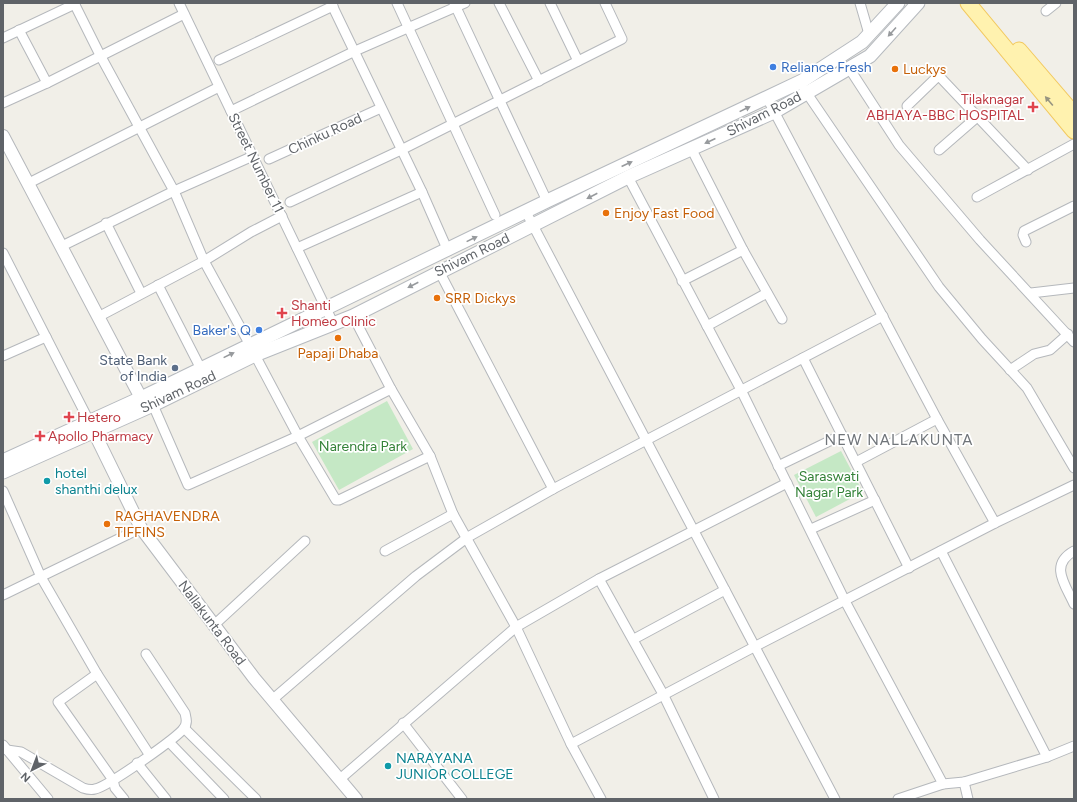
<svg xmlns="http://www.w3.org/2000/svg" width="1077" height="802" font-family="Figtree,sans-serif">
<rect width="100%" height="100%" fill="#f1efe8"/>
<!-- green -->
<g fill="#c5e8c5">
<polygon points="387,401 413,449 339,490 312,442"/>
<polygon points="841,451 863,492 816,517 794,475"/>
</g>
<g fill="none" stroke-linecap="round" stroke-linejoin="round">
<defs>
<g id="minor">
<polyline points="74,3 100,55 174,191 204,261 250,345"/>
<polyline points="179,3 333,323"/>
<polyline points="331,3 422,192 448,251"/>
<polyline points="397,3 495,215"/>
<polyline points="454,3 547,201"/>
<polyline points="499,3 539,81"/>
<polyline points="550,3 578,61"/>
<polyline points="860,3 869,34"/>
<polyline points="1046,11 1056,3"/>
<polyline points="19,30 47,83"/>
<polyline points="3,38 75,4"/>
<polyline points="219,60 333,6"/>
<polyline points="849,68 899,145 980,240 1074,342"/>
<polyline points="804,89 939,287 982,339 1027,388 1074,468"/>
<polyline points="767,98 937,419 995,523"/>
<polyline points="3,103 47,83 184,14"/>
<polyline points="907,106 937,77 939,76 1028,170"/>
<polyline points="231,111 355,51 465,3"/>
<polyline points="692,150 743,250 782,319"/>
<polyline points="939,150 977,117"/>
<polyline points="269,159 381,108"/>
<polyline points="628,177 741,390 845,601 943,784"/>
<polyline points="29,183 219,87"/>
<polyline points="977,197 1074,144"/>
<polyline points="290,202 401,150 622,39 605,3"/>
<polyline points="526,212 835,799"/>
<polyline points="106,223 141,293"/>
<polyline points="1026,242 1023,235 1024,231 1074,206"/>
<polyline points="62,246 174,191 253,156"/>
<polyline points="297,248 422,192"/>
<polyline points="3,253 89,421"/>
<polyline points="439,271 553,489"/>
<polyline points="682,281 743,250"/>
<polyline points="158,285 201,369"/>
<polyline points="1031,293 1074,288"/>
<polyline points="353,316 391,389 430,456 453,514 516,627 571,744 601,799"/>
<polyline points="98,317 204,261 251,232 282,216"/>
<polyline points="707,326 767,293"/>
<polyline points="255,355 298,436 336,500 339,500 430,456"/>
<polyline points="3,356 46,337"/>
<polyline points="803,358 909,568"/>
<polyline points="1010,370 1034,354 1050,350 1068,334"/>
<polyline points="153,405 188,485 298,436 391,389"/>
<polyline points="856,462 937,419"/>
<polyline points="778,466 842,435"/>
<polyline points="3,491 41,577 97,674 149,754"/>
<polyline points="811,529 875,500"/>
<polyline points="385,551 453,514"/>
<polyline points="941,551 1047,757"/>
<path d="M1074,551C1049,565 1065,584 1074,604"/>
<polyline points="599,579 663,694 714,799"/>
<polyline points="3,595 141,528"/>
<polyline points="213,626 305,541"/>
<polyline points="634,639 725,590"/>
<polyline points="97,674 58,702 113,780 115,788 124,799"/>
<polyline points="272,700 416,576 468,537 553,489 883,316"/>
<polyline points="403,723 462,799"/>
<polyline points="184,728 256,799"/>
<polyline points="169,742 224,799"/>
<polyline points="571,744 754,647 995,523 1074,485"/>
<polyline points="3,745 48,799"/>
<path d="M7,750L21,752L83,788C86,789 92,790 95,789C107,787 177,738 184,728C188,723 186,718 185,713L146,654"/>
<polyline points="137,763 166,799"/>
<polyline points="340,779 516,627 599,579 787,483"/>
<polyline points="964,782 968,799"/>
<polyline points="898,799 943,784 964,782 1047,757 1074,746"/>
</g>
<g id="tertiary">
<polyline points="3,136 141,398"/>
<polyline points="93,430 141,528 254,678 356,799"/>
</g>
<g id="secondary">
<polyline points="3,461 141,398 547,201 802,81 862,42 898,3"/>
<polyline points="3,472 153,405 255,355 353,316 628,177 774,112 870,56 918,3"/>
</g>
<g id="primary">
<polyline points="968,3 1074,131"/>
<polyline points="1019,50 1074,114"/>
</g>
</defs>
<!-- minor casing -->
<use href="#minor" stroke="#b5b8bc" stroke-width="11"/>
<!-- tertiary casing -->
<use href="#tertiary" stroke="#b5b8bc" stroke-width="14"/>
<!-- secondary casing -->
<use href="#secondary" stroke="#b6babf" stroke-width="15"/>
<!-- primary casing -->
<use href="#primary" stroke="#f2c960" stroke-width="17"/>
<!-- minor -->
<use href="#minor" stroke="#fff" stroke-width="9"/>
<!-- tertiary -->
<use href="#tertiary" stroke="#fff" stroke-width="12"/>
<!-- secondary -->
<use href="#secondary" stroke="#fff" stroke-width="13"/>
<!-- primary -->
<use href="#primary" stroke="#fff2af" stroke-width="15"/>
</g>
<!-- one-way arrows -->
<defs><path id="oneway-solid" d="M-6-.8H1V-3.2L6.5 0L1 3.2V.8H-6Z"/></defs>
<g fill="#979a9d">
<use href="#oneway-solid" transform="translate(892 32) rotate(132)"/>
<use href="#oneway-solid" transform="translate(745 109) rotate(-26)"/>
<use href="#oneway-solid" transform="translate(710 141) rotate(155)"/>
<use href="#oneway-solid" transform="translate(627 164) rotate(-25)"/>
<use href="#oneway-solid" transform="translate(592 196) rotate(153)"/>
<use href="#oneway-solid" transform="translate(472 239) rotate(-26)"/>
<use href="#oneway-solid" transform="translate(413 285) rotate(153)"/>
<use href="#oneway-solid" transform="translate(229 355) rotate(-26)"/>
</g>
<use fill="#979581" href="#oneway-solid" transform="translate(1049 101) rotate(-130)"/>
<!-- markers -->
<g fill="#3f7fe0" stroke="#fff" stroke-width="1.5">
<circle cx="773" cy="67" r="4"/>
<circle cx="259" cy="330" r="4"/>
</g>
<g fill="#e8710a" stroke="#fff" stroke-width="1.5">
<circle cx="895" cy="69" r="4"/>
<circle cx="606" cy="213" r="4"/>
<circle cx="437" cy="298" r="4"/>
<circle cx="338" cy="338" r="4"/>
<circle cx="107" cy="524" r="4"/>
</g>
<g fill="#e0444e" stroke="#fff" stroke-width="1.5">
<path d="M1031 101h4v4h4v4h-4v4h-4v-4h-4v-4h4z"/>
<path d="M280 307h4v4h4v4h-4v4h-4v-4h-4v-4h4z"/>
<path d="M67 411h4v4h4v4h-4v4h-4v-4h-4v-4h4z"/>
<path d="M38 430h4v4h4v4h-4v4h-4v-4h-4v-4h4z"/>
</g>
<circle fill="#5c6f8a" stroke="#fff" stroke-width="1.5" cx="175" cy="368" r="4"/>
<g fill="#0f9aa8" stroke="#fff" stroke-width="1.5">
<circle cx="47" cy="481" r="4"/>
<circle cx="388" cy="766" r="4"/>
</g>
<g text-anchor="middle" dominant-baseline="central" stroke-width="3.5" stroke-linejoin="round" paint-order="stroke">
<!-- shop labels -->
<g font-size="14" fill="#366cbe" stroke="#fff" text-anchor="start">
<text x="781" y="67">Reliance Fresh</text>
<text x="251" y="330" text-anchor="end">Baker's Q</text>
</g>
<!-- food labels -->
<g font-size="14" fill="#c56008" stroke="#fff" text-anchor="start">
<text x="903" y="69">Luckys</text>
<text x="614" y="213">Enjoy Fast Food</text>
<text x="445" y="298">SRR Dickys</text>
<text x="338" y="353" text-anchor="middle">Papaji Dhaba</text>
<text x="115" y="516">RAGHAVENDRA<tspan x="115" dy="16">TIFFINS</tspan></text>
</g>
<!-- health labels -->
<g font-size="14" fill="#be3a42" stroke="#fff" text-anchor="start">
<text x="1024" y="99" text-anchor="end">Tilaknagar<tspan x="1024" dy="16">ABHAYA-BBC HOSPITAL</tspan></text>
<text x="291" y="305">Shanti<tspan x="291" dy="16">Homeo Clinic</tspan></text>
<text x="77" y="417">Hetero</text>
<text x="48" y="436">Apollo Pharmacy</text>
</g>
<!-- street labels -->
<g font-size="14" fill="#5f6368" stroke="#fff">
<text transform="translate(764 114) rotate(-27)">Shivam Road</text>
<text transform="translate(325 134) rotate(-25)">Chinku Road</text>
<text transform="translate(256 163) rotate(64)">Street Number 11</text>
<text transform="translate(472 255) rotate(-26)">Shivam Road</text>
<text transform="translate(178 392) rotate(-25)">Shivam Road</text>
<text transform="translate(212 623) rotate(53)">Nallakunta Road</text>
</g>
<!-- service labels -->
<g font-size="14" fill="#4e5e75" stroke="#fff" text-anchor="end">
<text x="167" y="360">State Bank<tspan x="167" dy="16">of India</tspan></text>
</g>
<!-- park labels -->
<g font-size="14" fill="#348238" stroke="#fff">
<text x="363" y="446">Narendra Park</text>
<text x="829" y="476">Saraswati<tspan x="829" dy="16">Nagar Park</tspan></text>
</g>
<!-- culture labels -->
<g font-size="14" fill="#0d838f" stroke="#fff" text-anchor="start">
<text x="55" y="473">hotel<tspan x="55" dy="16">shanthi delux</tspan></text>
<text x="396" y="758">NARAYANA<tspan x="396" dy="16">JUNIOR COLLEGE</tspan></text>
</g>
<!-- neighbourhood labels -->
<g font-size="15" letter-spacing="1" fill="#70757a" stroke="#fff">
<text x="899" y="440">NEW NALLAKUNTA</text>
</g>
</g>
<!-- border -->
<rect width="1077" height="802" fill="none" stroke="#5f6368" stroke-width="8"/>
<!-- north arrow -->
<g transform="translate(32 770) rotate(222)" stroke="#ffffff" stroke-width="3" paint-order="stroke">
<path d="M0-3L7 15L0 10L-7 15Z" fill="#5f6368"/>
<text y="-6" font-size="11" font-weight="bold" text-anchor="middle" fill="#5f6368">N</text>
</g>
</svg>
